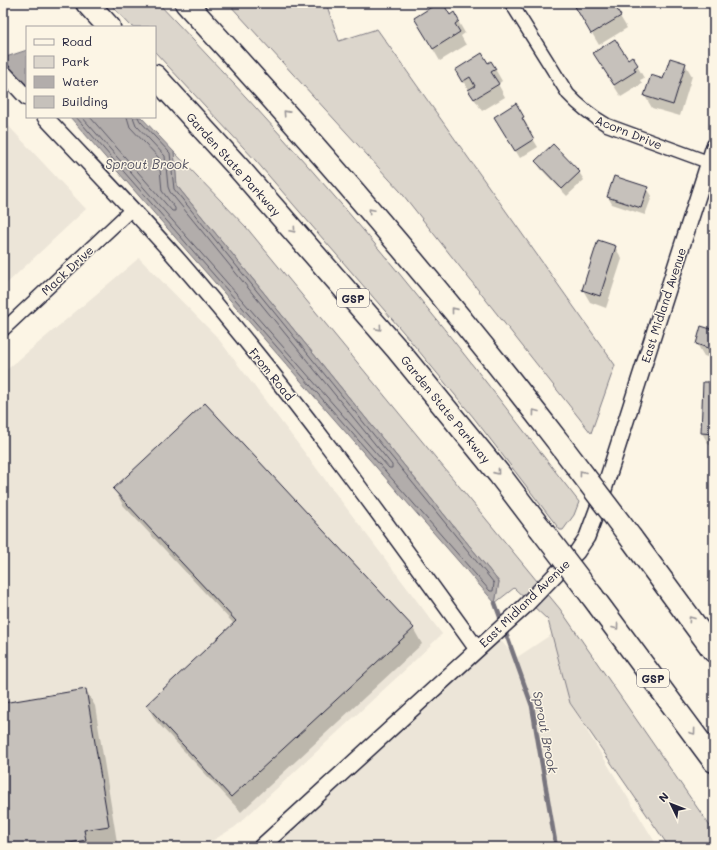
<svg xmlns="http://www.w3.org/2000/svg" width="717" height="850" font-family="Mali,sans-serif">
<rect width="100%" height="100%" fill="#fcf5e5"/>
<filter id="ink" filterUnits="userSpaceOnUse"><feTurbulence type="fractalNoise" baseFrequency=".025" numOctaves="2"/><feDisplacementMap in="SourceGraphic" scale="8" xChannelSelector="R" yChannelSelector="G"/><feConvolveMatrix kernelMatrix="1 2 1 2 8 2 1 2 1" color-interpolation-filters="sRGB"/></filter>
<g filter="url(#ink)">
<!-- built -->
<g fill="#ece5d8">
<polygon points="3,120 86,209 3,287"/>
<polygon points="139,258 217,337 442,634 406,669 235,827 202,847 3,847 3,373"/>
<polygon points="494,633 516,658 552,634 570,703 658,847 261,847"/>
</g>
<!-- green -->
<g fill="#dcd6cc" stroke="#7f7c84">
<path d="M109,3H158C241,90 322,179 398,272C460,347 519,425 579,502L574,515L563,530H560L474,418L404,333L256,161L155,52V27H132Z"/>
<polygon points="228,3 326,3 339,41 377,29 615,365 591,433 400,191"/>
<polygon points="174,152 246,227 560,609 714,832 714,847 669,847 570,703 548,620 514,588 495,603 499,582 177,186"/>
</g>
<!-- water -->
<g fill="#b2adab" stroke="#78757e">
<polygon points="27,50 27,85 9,73 3,76 3,58"/>
<polygon points="70,117 141,117 174,152 177,186 499,582 495,603"/>
</g>
<!-- shadow -->
<g fill="#0003">
<polygon points="440,3 442,3 450,16 458,21 465,33 461,36 466,45 440,61 422,30"/>
<polygon points="574,3 612,3 627,28 599,45"/>
<polygon points="632,57 644,78 640,80 642,84 621,97 601,65 628,60"/>
<polygon points="491,62 502,81 498,84 505,97 482,111 456,70 487,64"/>
<polygon points="685,64 692,76 680,116 652,108 645,96"/>
<polygon points="515,105 527,125 525,126 538,147 520,158 500,125"/>
<polygon points="536,161 579,172 584,180 567,196 541,169"/>
<polygon points="647,188 652,196 645,215 612,204 608,197"/>
<polygon points="599,241 615,247 622,259 606,308 590,302 583,290"/>
<polygon points="714,331 714,359 704,356 697,344"/>
<polygon points="714,383 714,445 709,445 702,433"/>
<polygon points="114,489 413,628 422,644 241,812 156,721 147,705 234,624 123,505"/>
<polygon points="86,690 95,706 117,842 93,846 93,847 8,847 3,815 3,705"/>
</g>
<g fill="none" stroke-linecap="round" stroke-linejoin="round">
<!-- shore -->
<g stroke="#5c5a68" stroke-width="1">
<polyline points="76,117 490,591 493,591 494,583 174,189 170,153 140,121 138,117"/>
<polyline points="82,117 389,468 392,468 392,465 170,192 168,187 165,156 136,125 133,117"/>
<polyline points="90,117 172,211 175,211 175,208 162,191 159,158 130,127 127,117"/>
</g>
<!-- stream -->
<polyline stroke="#78757e" stroke-width="4.5" points="495,603 532,706 556,847"/>
</g>
<!-- building -->
<g fill="#c6c1bb" stroke="#22223b">
<polygon points="438,3 443,3 450,15 454,12 459,21 455,24 460,32 433,49 414,18"/>
<polygon points="573,3 607,3 609,7 614,4 621,16 591,34"/>
<polygon points="615,39 628,59 632,56 638,65 634,68 636,71 614,85 593,53"/>
<polygon points="482,53 488,63 491,61 496,69 491,72 499,84 474,99 468,90 475,86 470,77 462,82 455,70"/>
<polygon points="670,58 686,63 673,105 644,96 651,75 663,79"/>
<polygon points="516,103 524,117 522,118 534,139 515,151 494,117"/>
<polygon points="553,144 580,172 562,189 535,161"/>
<polygon points="614,176 648,187 641,208 607,197"/>
<polygon points="598,240 616,246 600,296 582,290"/>
<polygon points="701,326 714,330 714,350 696,344"/>
<polygon points="703,382 714,382 714,434 701,433"/>
<polygon points="205,403 414,628 231,797 146,705 236,621 113,489"/>
<polygon points="86,689 109,826 84,830 86,840 48,847 7,847 3,821 3,703"/>
</g>
<g fill="none" stroke-linecap="round" stroke-linejoin="round">
<defs>
<g id="minor">
<path d="M511,3L568,94C580,107 592,116 607,125L708,162"/>
<polyline points="3,330 132,209"/>
</g>
<g id="tertiary">
<polyline points="3,72 27,98"/>
<path d="M45,117C90,165 136,212 179,261C286,384 382,517 477,649"/>
<polyline points="261,847 524,607 577,552 587,537 600,502 714,146"/>
</g>
<g id="motorway">
<polyline points="87,3 109,27"/>
<path d="M186,3C316,145 442,290 559,443"/>
<polyline points="155,76 237,166 397,349 499,474 540,528"/>
<polyline points="631,538 714,651"/>
<polyline points="592,596 714,761"/>
</g>
</defs>
<!-- minor casing -->
<use href="#minor" stroke="#22223b" stroke-width="15"/>
<!-- tertiary casing -->
<use href="#tertiary" stroke="#22223b" stroke-width="18"/>
<!-- motorway casing -->
<use href="#motorway" stroke="#22223b" stroke-width="25"/>
<!-- minor -->
<use href="#minor" stroke="#fcf5e5" stroke-width="12"/>
<!-- tertiary -->
<use href="#tertiary" stroke="#fcf5e5" stroke-width="15"/>
<!-- motorway -->
<use href="#motorway" stroke="#fcf5e5" stroke-width="22"/>
<defs>
<g id="motorway-bridge">
<polyline points="559,443 631,538"/>
<polyline points="540,528 592,596"/>
</g>
</defs>
<!-- motorway-bridge casing -->
<use href="#motorway-bridge" stroke="#22223b" stroke-width="25" stroke-linecap="butt"/>
<!-- motorway-bridge -->
<use href="#motorway-bridge" stroke="#fcf5e5" stroke-width="22"/>
</g>
<!-- one-way arrows -->
<defs><path id="oneway-chevron" d="M-2-3.5L2.5 0L-2 3.5" fill="none" stroke-width="1.6" stroke-linecap="round" stroke-linejoin="round"/></defs>
<g stroke="#9a9698">
<use href="#oneway-chevron" transform="translate(286 113) rotate(-132)"/>
<use href="#oneway-chevron" transform="translate(371 211) rotate(-131)"/>
<use href="#oneway-chevron" transform="translate(293 230) rotate(49)"/>
<use href="#oneway-chevron" transform="translate(454 310) rotate(-129)"/>
<use href="#oneway-chevron" transform="translate(379 328) rotate(49)"/>
<use href="#oneway-chevron" transform="translate(535 412) rotate(-127)"/>
<use href="#oneway-chevron" transform="translate(497 472) rotate(51)"/>
<use href="#oneway-chevron" transform="translate(582 473) rotate(-127)"/>
<use href="#oneway-chevron" transform="translate(691 619) rotate(-126)"/>
<use href="#oneway-chevron" transform="translate(616 627) rotate(53)"/>
<use href="#oneway-chevron" transform="translate(693 732) rotate(54)"/>
</g>
</g>
<g text-anchor="middle" dominant-baseline="central" stroke-width="3" stroke-linejoin="round" paint-order="stroke">
<!-- shield labels -->
<g fill="#fcf5e5" stroke="#63616e" stroke-width="1">
<rect x="337" y="289" width="32" height="18" rx="3"/>
<rect x="637" y="669" width="32" height="18" rx="3"/>
</g>
<g font-size="11" font-weight="bold" fill="#22223b">
<text x="353" y="298">GSP</text>
<text x="653" y="678">GSP</text>
</g>
<!-- street labels -->
<g font-size="12" fill="#22223b" stroke="#fcf5e5">
<text transform="translate(629 132) rotate(22)">Acorn Drive</text>
<text transform="translate(234 164) rotate(48)">Garden State Parkway</text>
<text transform="translate(67 270) rotate(-43)">Mack Drive</text>
<text transform="translate(663 305) rotate(-72)">East Midland Avenue</text>
<text transform="translate(272 374) rotate(51)">From Road</text>
<text transform="translate(446 409) rotate(51)">Garden State Parkway</text>
<text transform="translate(524 603) rotate(-44)">East Midland Avenue</text>
</g>
<!-- water labels -->
<g font-size="13" font-style="italic" fill="#545362" stroke="#fcf5e5">
<text x="147" y="163">Sprout Brook</text>
<text transform="translate(546 732) rotate(79)">Sprout Brook</text>
</g>
</g>
<!-- margin -->
<rect width="717" height="850" fill="none" stroke="#fcf5e5" stroke-width="16"/>
<rect x="8" y="8" width="701" height="834" fill="none" stroke="#22223b" stroke-width="1.5" filter="url(#ink)"/>
<!-- legend -->
<rect x="26" y="26" width="130" height="92" fill="#fcf5e5" stroke="#a5a1a1"/>
<rect x="34" y="39" width="20" height="6" fill="#fcf5e5" stroke="#a5a1a1"/>
<text x="62" y="46" font-size="12" fill="#22223b">Road</text>
<rect x="34" y="56" width="20" height="12" fill="#dcd6cc" stroke="#a5a1a1"/>
<text x="62" y="66" font-size="12" fill="#22223b">Park</text>
<rect x="34" y="76" width="20" height="12" fill="#b2adab" stroke="#a5a1a1"/>
<text x="62" y="86" font-size="12" fill="#22223b">Water</text>
<rect x="34" y="96" width="20" height="12" fill="#c6c1bb" stroke="#a5a1a1"/>
<text x="62" y="106" font-size="12" fill="#22223b">Building</text>
<!-- north arrow -->
<g transform="translate(671 804) rotate(313)" stroke="#fcf5e5" stroke-width="3" paint-order="stroke">
<path d="M0-3L7 15L0 10L-7 15Z" fill="#22223b"/>
<text y="-6" font-size="11" font-weight="bold" text-anchor="middle" fill="#22223b">N</text>
</g>
</svg>
